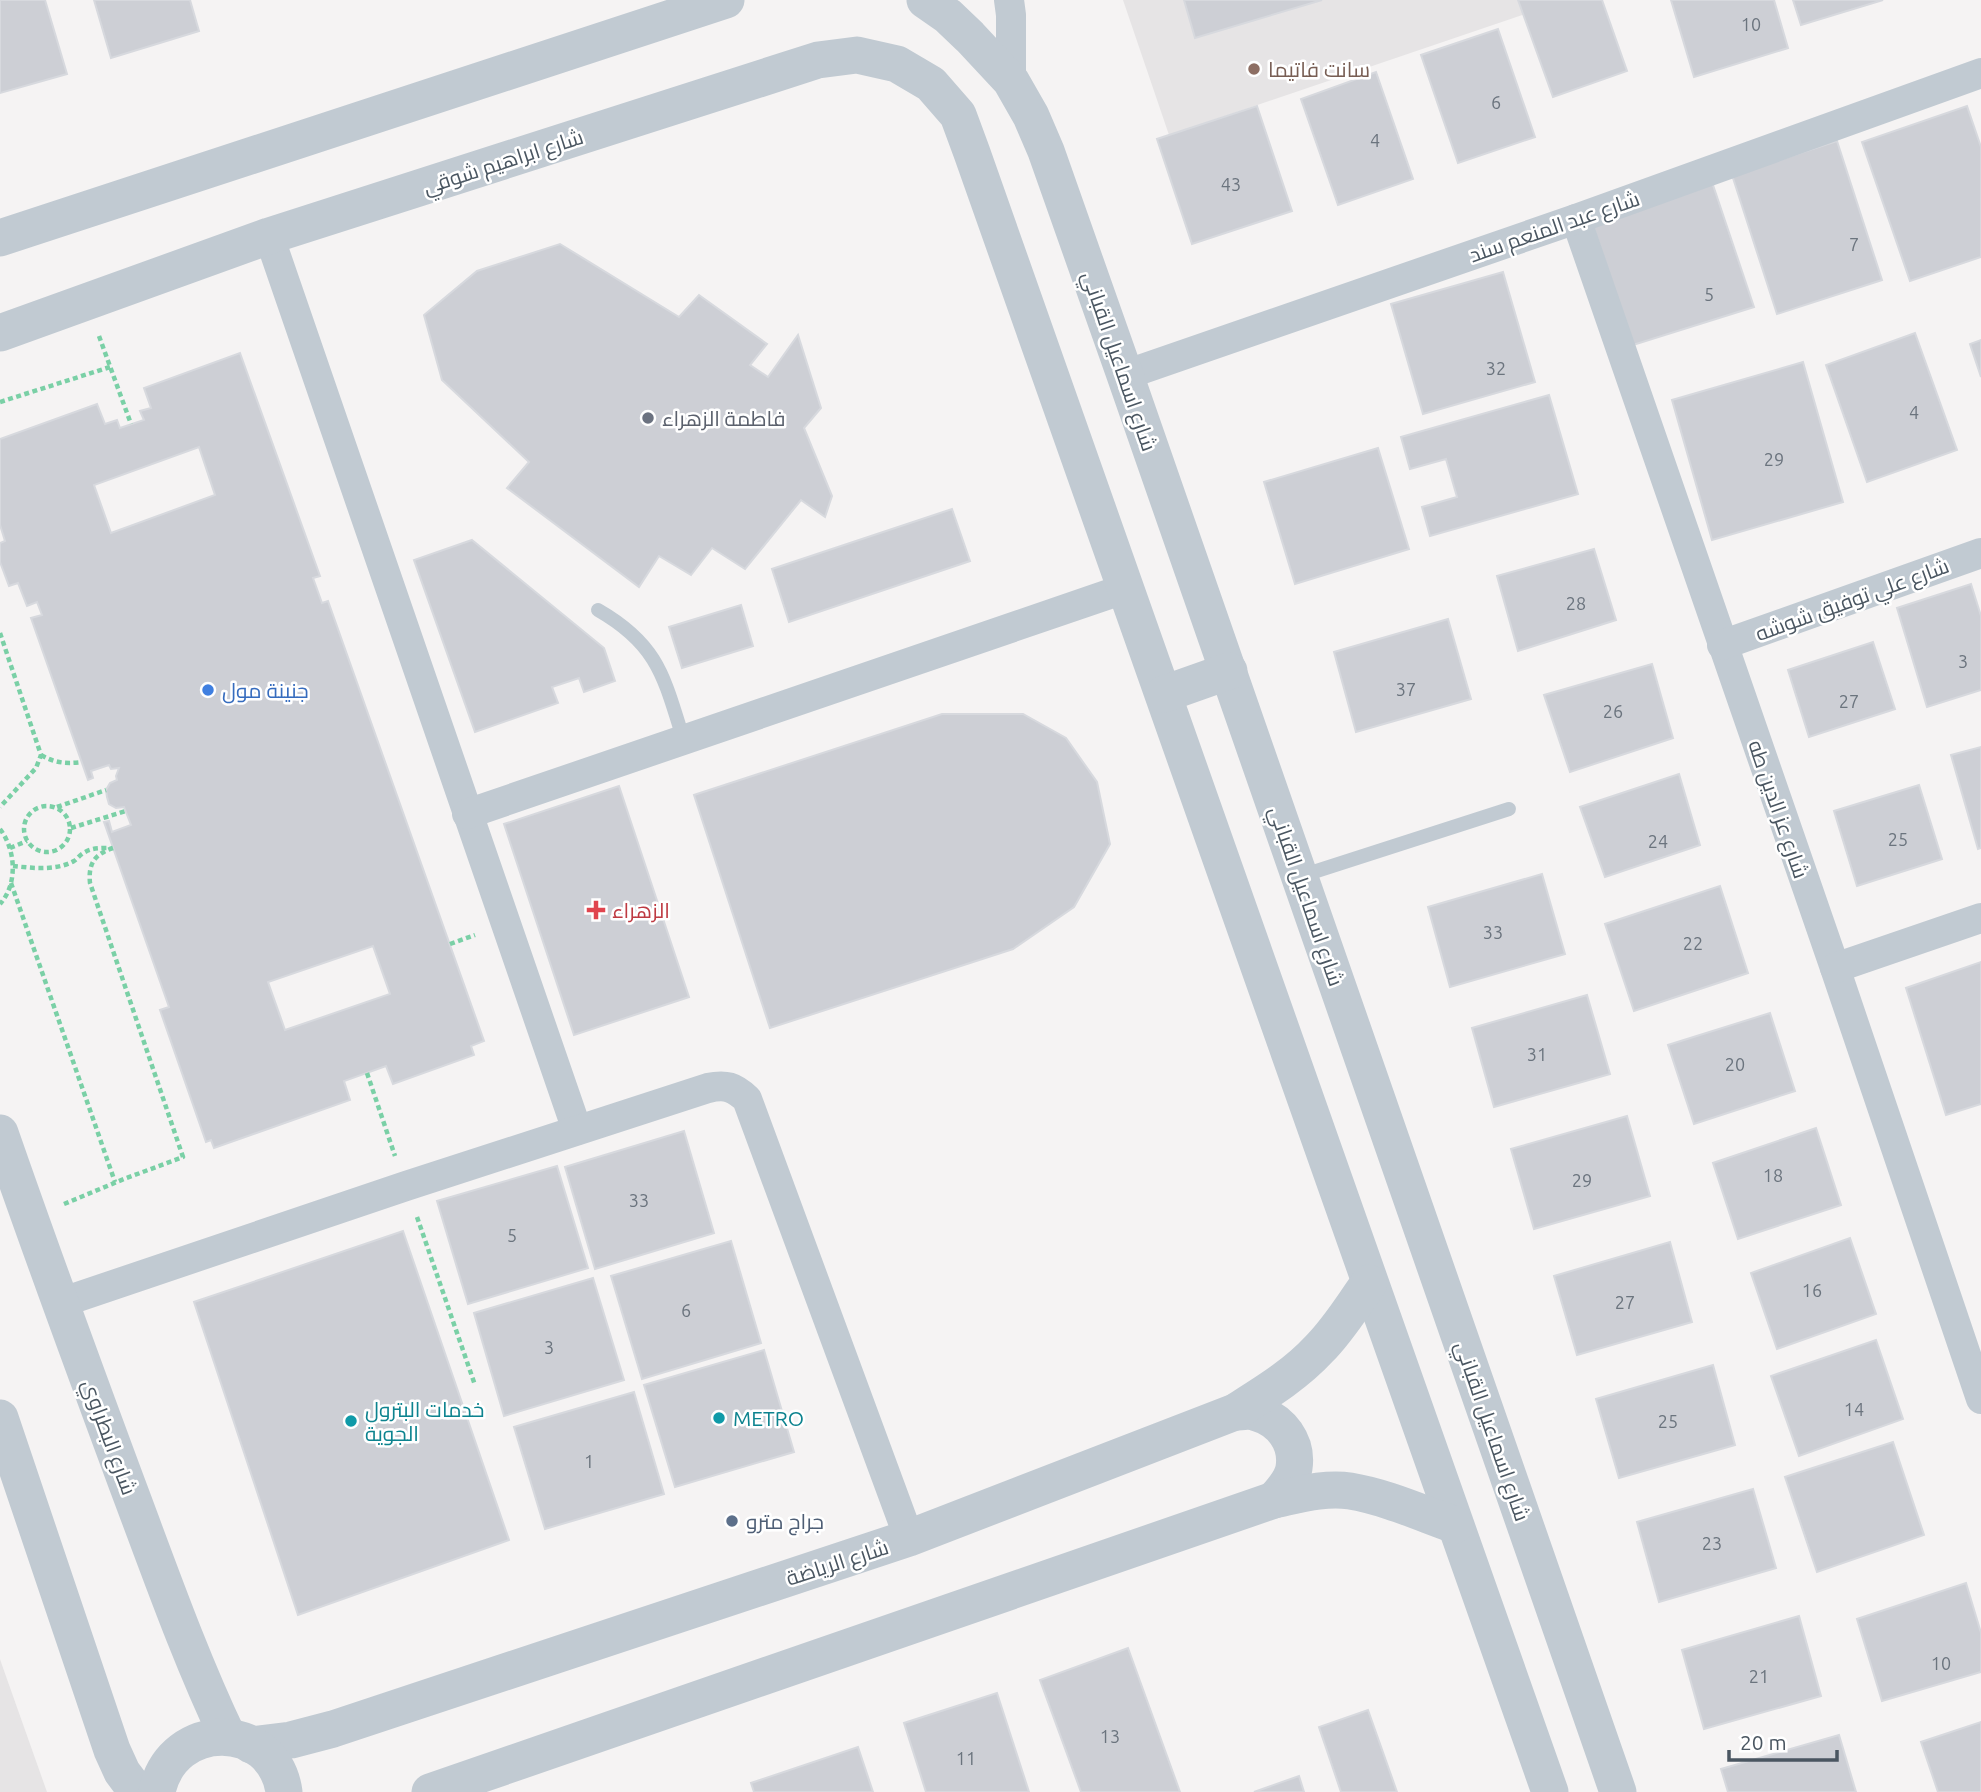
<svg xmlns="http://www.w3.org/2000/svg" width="1981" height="1792" font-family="Ubuntu,Cairo,sans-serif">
<rect width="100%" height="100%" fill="#f5f3f3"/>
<!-- education -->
<g fill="#e6e4e5">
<polygon points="1123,0 1554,0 1555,4 1169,135"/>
<polygon points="0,1659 2,1665 47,1792 0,1792"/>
</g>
<!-- building -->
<g fill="#cdcfd5" stroke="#d7d9de" stroke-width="2" fill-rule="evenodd">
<polygon points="0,0 45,0 67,74 0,93"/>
<polygon points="94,0 190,0 199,31 111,58"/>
<polygon points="1184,0 1322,0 1195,38"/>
<polygon points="1518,0 1602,0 1627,71 1553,97"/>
<polygon points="1671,0 1774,0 1788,48 1694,77"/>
<polygon points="1793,0 1883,0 1801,25"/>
<polygon points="1498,29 1535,137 1458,163 1421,55"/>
<polygon points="1376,72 1413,179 1338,205 1301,99"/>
<polygon points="1257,106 1292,211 1192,244 1157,139"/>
<polygon points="1967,106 1981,147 1981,257 1910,281 1862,142"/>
<polygon points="1837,141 1882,280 1777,314 1732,175"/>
<polygon points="1712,182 1754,307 1633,345 1592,223"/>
<polygon points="560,244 679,317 699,295 767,344 750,365 768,377 798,335 821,408 804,428 832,496 825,517 801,500 745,569 712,548 691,575 659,556 639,587 507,488 529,462 442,380 424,315 477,271"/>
<polygon points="1503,272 1535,382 1423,414 1391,304"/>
<polygon points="1915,333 1957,450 1867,482 1826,365"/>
<polygon points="1981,340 1981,377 1970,344"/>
<path d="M240,353L320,576L313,578L322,603L328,601L484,1041L471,1046L474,1055L393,1084L386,1066L344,1081L350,1100L214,1148L211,1140L206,1142L160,1010L169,1007L104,822L109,821L112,832L131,825L124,807L116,808L109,804L107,797L106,790L110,783L117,780L116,776L119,768L111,769L109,765L91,771L93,778L88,780L31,618L42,615L37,602L27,606L18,583L9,586L0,562V543L5,541L0,525V439L97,404L105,424L117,420L120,428L144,420L140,411L151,408L144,388ZM199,447L215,495L111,533L94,485ZM373,946L390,994L285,1030L268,982Z"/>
<polygon points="1803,362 1843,502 1712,540 1672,400"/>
<polygon points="1549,395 1578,494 1430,536 1422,507 1457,497 1446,459 1410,469 1401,437"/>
<polygon points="1378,448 1409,549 1295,584 1264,482"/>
<polygon points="952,509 970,561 789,622 772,569"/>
<polygon points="472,540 604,648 615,681 584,692 579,678 552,687 558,703 475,732 414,560"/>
<polygon points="1594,549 1616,620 1518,651 1497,576"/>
<polygon points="1971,584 1981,616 1981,690 1927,707 1897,608"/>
<polygon points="741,605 753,646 682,668 669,627"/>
<polygon points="1448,619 1471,699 1356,732 1334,652"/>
<polygon points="1873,642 1895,709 1809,737 1788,670"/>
<polygon points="1652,664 1673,738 1570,772 1544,695"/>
<polygon points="942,714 1023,714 1066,738 1097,782 1110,844 1074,907 1013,949 770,1028 694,795"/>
<polygon points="1981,747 1981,848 1978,849 1951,755"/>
<polygon points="1679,774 1700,845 1605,877 1580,807"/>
<polygon points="1919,785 1942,859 1857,886 1834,811"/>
<polygon points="619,786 689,997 574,1035 504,824"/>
<polygon points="1542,874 1565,954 1450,987 1428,907"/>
<polygon points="1720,886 1748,973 1634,1011 1605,924"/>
<polygon points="1981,962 1981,1104 1946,1115 1906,988"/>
<polygon points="1587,995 1610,1074 1494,1107 1472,1028"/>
<polygon points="1770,1013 1795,1091 1694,1124 1668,1045"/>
<polygon points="1627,1116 1650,1196 1534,1229 1511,1149"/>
<polygon points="1816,1128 1841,1205 1738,1239 1713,1163"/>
<polygon points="684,1131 714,1233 595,1269 565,1167"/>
<polygon points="557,1166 588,1268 468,1304 437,1201"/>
<polygon points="403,1231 509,1540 298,1615 194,1302"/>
<polygon points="1850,1238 1876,1314 1777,1349 1751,1273"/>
<polygon points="731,1241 761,1343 642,1379 611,1276"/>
<polygon points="1670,1242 1692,1322 1577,1355 1554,1276"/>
<polygon points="593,1278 624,1380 504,1416 474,1313"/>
<polygon points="1876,1340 1903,1419 1799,1456 1771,1376"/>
<polygon points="764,1350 794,1452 675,1487 644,1385"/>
<polygon points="1713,1365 1735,1445 1619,1478 1596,1399"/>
<polygon points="634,1392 664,1494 545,1529 514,1427"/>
<polygon points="1893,1442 1924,1535 1817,1572 1785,1477"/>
<polygon points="1753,1489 1776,1568 1659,1602 1637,1522"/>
<polygon points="1966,1583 1981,1633 1981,1672 1882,1701 1857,1619"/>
<polygon points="1799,1616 1821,1696 1704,1729 1682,1650"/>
<polygon points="1128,1648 1180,1792 1081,1792 1040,1680"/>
<polygon points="997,1693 1029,1792 926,1792 904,1723"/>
<polygon points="1368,1710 1397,1792 1341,1792 1319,1727"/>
<polygon points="1981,1722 1981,1792 1938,1792 1921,1742"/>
<polygon points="1839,1735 1856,1792 1728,1792 1721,1769"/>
<polygon points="858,1747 873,1792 754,1792 751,1783"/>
<polygon points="1299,1776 1304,1792 1254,1792"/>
</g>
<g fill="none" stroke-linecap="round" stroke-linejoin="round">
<!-- path -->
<g stroke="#7ad0a6" stroke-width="4.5" stroke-dasharray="5 3.5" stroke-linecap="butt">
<polyline points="99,336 131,424"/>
<polyline points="0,402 110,367"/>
<polyline points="0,633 41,755 36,768 0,807"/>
<path d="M41,755C55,763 66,764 82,762"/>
<circle cx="47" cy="829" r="23"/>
<polyline points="57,807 106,790"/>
<polyline points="71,828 126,811"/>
<path d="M0,829C16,850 18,884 0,904"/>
<polyline points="10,848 27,841"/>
<path d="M13,866C32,868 56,871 74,861C76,860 80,855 82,854C90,848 99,848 109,848"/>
<polyline points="11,883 115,1182"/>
<polyline points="450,944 475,935"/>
<polyline points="367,1073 395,1156"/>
<path d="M64,1204L124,1179L183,1157L90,883C88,863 95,854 113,848"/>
<polyline points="417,1217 475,1385"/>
</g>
<!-- service -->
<g stroke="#c1cad2" stroke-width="14">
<path d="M598,610C659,645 664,678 684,741"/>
<polyline points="1301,876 1509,809"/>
</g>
<!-- minor -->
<g stroke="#c1cad2" stroke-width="30">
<polyline points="1009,0 1011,15 1011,81"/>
<polyline points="1576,219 1835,968 1981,1399"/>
<polyline points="269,236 577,1130"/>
<polyline points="1125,375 1576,219 1981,73"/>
<polyline points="1722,645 1981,553"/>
<polyline points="467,814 1127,588"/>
<polyline points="1835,968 1981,918"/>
<path d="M60,1303L406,1186L708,1088C726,1084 734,1087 747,1099L909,1538"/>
</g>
<!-- tertiary -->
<g stroke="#c1cad2" stroke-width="37">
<polyline points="925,0 948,16 970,37 1011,81 1031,116 1046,151 1125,375 1618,1792"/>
<polyline points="0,238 726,0"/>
<path d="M0,333L269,236L818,60L857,55L897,64L931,84L958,115L972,153C1167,698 1355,1246 1550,1792"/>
<polyline points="1164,694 1229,671"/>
<path d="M0,1133C41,1251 84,1368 127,1484C159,1569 189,1655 228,1737"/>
<path d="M1235,1412C1242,1412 1250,1410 1257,1413C1281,1420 1298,1442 1294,1468C1292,1481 1282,1491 1274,1500"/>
<polyline points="0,1418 112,1750 122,1772 137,1792"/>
<path d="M251,1745L291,1740L333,1729L909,1538L1235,1412C1265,1393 1295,1375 1319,1349C1339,1329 1353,1305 1369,1283"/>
<path d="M157,1792C172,1718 274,1720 284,1792"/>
<path d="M430,1792L1274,1500C1298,1495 1325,1487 1350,1491C1386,1497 1421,1513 1455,1525"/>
</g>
</g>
<!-- markers -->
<circle fill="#8d6e63" stroke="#fff" stroke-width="2.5" cx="1254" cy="69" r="7"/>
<circle fill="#6b7280" stroke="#fff" stroke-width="2.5" cx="648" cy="418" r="7"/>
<circle fill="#3f7fe0" stroke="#fff" stroke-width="2.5" cx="208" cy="690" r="7"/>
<path fill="#e0444e" stroke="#fff" stroke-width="2.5" d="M592.5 899.5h7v7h7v7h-7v7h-7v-7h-7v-7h7z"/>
<g fill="#0f9aa8" stroke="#fff" stroke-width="2.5">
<circle cx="719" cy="1418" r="7"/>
<circle cx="351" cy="1421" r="7"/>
</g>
<circle fill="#5c6f8a" stroke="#fff" stroke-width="2.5" cx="732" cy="1521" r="7"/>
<g text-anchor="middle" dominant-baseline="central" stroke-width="5" stroke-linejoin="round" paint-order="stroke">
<!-- number labels -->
<g font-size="18" fill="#6b747e">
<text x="1751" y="24">10</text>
<text x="1496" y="102">6</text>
<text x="1375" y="140">4</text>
<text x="1231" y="184">43</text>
<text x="1854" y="244">7</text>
<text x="1709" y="294">5</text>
<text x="1496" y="368">32</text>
<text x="1914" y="412">4</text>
<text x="1774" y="459">29</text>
<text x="1576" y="603">28</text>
<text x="1963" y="661">3</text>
<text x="1406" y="689">37</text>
<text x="1849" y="701">27</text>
<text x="1613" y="711">26</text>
<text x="1898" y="839">25</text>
<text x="1658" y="841">24</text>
<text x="1493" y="932">33</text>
<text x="1693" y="943">22</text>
<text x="1537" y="1054">31</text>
<text x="1735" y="1064">20</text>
<text x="1773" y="1175">18</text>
<text x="1582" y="1180">29</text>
<text x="639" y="1200">33</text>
<text x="512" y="1235">5</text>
<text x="1812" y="1290">16</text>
<text x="1625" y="1302">27</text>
<text x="686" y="1310">6</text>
<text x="549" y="1347">3</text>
<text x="1854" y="1409">14</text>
<text x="1668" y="1421">25</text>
<text x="589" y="1461">1</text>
<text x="1712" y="1543">23</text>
<text x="1941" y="1663">10</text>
<text x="1759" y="1676">21</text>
<text x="1110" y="1736">13</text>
<text x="966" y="1758">11</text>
</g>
<!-- education labels -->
<g font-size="21" fill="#785e54" stroke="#fff" text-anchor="start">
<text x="1268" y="69">سانت فاتيما</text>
</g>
<!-- street labels -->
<g font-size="21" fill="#4a5661" stroke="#fff">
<text transform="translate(503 161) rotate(-18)">شارع ابراهيم شوقي</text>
<text transform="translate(1554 226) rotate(-19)">شارع عبد المنعم سند</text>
<text transform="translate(1120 361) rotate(71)">شارع اسماعيل القباني</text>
<text transform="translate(1852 599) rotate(-20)">شارع علي توفيق شوشه</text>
<text transform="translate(1779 809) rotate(71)">شارع عز الدين طه</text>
<text transform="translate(1307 896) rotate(71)">شارع اسماعيل القباني</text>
<text transform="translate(1493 1431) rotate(71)">شارع اسماعيل القباني</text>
<text transform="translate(110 1437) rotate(70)">شارع البطراوي</text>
<text transform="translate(837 1562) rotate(-18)">شارع الرياضة</text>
</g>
<!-- worship labels -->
<g font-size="21" fill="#5b616d" stroke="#fff" text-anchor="start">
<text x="662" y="418">فاطمة الزهراء</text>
</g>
<!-- shop labels -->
<g font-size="21" fill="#366cbe" stroke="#fff" text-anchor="start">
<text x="222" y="690">جنينة مول</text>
</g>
<!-- health labels -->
<g font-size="21" fill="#be3a42" stroke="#fff" text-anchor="start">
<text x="612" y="910">الزهراء</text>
</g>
<!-- culture labels -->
<g font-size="21" fill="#0d838f" stroke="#fff" text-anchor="start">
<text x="365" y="1409">خدمات البترول<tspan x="365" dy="24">الجوية</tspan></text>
<text x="733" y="1418">METRO</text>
</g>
<!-- service labels -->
<g font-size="21" fill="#4e5e75" stroke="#fff" text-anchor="start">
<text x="746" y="1521">جراج مترو</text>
</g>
</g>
<!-- scale -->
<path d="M1729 1750v10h108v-10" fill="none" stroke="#4a5661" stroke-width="3.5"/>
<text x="1740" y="1750" font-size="21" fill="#4a5661" stroke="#ffffff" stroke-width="5" paint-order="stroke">20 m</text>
</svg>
